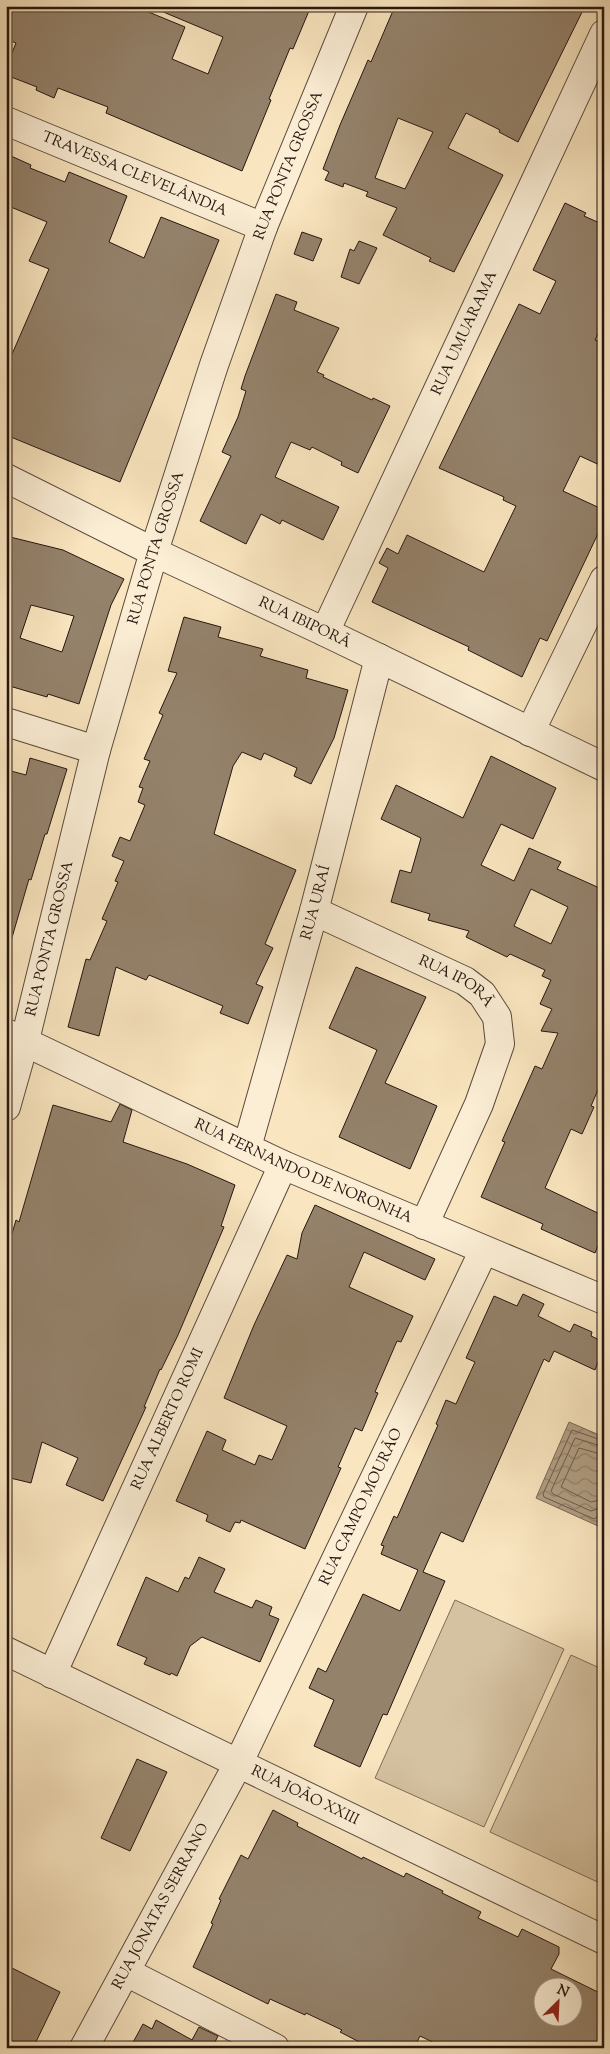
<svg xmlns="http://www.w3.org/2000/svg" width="610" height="2054" font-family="'Sorts Mill Goudy',serif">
<defs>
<pattern id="water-waves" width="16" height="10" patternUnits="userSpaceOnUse" patternTransform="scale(1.25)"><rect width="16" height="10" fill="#b19f84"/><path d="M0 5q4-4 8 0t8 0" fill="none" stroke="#90816b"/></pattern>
</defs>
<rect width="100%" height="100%" fill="#f9e5bf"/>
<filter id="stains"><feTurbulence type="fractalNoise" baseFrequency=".004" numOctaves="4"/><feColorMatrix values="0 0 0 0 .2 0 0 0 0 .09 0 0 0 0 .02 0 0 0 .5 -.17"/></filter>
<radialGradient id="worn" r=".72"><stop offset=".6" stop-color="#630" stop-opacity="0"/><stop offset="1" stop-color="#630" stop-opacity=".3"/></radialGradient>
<!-- pitch -->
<g fill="#d5c2a1" stroke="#7e6c58">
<polygon points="455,1600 564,1649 484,1827 375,1778"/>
<polygon points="571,1655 604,1670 604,1885 490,1832"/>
</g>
<!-- water -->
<polygon fill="url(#water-waves)" stroke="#796856" points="569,1422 604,1437 604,1513 598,1526 536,1498"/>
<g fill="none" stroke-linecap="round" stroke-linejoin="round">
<!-- shore -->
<g stroke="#6c5a4a" stroke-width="1">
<polyline points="604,1441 572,1430 543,1494 544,1497 594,1519 604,1513"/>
<polyline points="604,1447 575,1438 551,1491 553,1494 591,1511 604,1507"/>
<polyline points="604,1455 579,1448 561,1487 591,1502 604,1499"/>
</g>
</g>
<!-- building -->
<g fill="#94826b" stroke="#261610" fill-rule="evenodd">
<polygon points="15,6 134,6 185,27 172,59 208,74 223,37 149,6 311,6 293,49 290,48 269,99 271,100 242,171 106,113 108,107 58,88 54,98 36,90 37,87 6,75 6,68 16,43 6,39 6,28"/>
<path d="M395,6H585L518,142L499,132L500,130L466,113L448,148L503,175L454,272L429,261L431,258L383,235L397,208L366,196L368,192L344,183L343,187L325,180L329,172L323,169L340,125L368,60L371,62ZM398,118L433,132L405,189L375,178Z"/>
<polygon points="11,156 31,165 30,168 65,182 69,172 127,196 109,242 144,258 161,217 219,240 120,482 6,435 6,368 49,269 29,261 47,222 6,205 6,169"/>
<polygon points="565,203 586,213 584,216 604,225 604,322 595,340 604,344 604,467 580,456 563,491 604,510 604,521 547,641 540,638 522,677 468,650 469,647 372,602 388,568 379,563 387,548 398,554 407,535 484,572 516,506 503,500 504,497 439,468 519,304 540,314 556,281 533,270"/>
<polygon points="302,232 322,239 313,261 294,254"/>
<polygon points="359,241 377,248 359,284 341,277 350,249 354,251"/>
<polygon points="276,294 297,302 294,310 339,328 317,372 324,375 323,377 372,400 373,398 390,406 358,473 341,465 342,462 312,447 310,450 291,442 275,477 339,507 323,540 282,520 280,524 261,514 246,544 200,521 231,456 222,452 238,417 246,391 241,389 245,376"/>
<path d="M6,536L63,550L124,579L111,605L79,704L48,694L47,697L6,685ZM31,605L74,616L62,652L20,638Z"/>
<polygon points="184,617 221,627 218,637 263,649 260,656 308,670 306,678 348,690 334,738 311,784 294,776 297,768 264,753 261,760 242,752 233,766 214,834 296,870 265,944 273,948 256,984 263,987 248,1024 220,1013 223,1006 149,975 146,980 116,967 99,1036 68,1027 86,959 90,960 107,921 102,919 118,882 115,881 124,861 112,856 120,837 130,841 145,805 138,802 143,788 139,787 150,761 144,759 163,715 159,713 177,673 168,671"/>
<path d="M491,756L556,788L533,839L501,824L481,865L514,881L529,848L561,862L557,869L604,890V1076L591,1106L594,1107L582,1134L571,1129L545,1188L604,1216V1232L595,1253L541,1229L543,1224L481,1197L505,1142L502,1141L535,1066L542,1069L558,1033L541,1031L552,1009L540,1004L551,980L542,976L545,970L510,954L507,957L466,937L469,931L428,920L430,914L391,902L400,870L411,873L421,838L381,819L396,785L463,818ZM531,889L568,907L551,944L514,926Z"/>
<polygon points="30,758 67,769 47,834 45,834 31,880 29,879 11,941 6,941 6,786 11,771 26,775"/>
<polygon points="356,967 426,997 385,1083 437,1106 410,1169 339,1137 377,1050 329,1028"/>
<polygon points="120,1104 132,1110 123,1142 187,1164 235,1185 221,1226 224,1227 178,1335 161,1370 160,1369 144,1407 146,1407 103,1501 66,1485 78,1458 42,1442 31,1483 6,1477 6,1254 16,1220 19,1222 53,1105 111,1122"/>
<polygon points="315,1205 435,1259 425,1280 364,1252 349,1287 413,1316 401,1342 397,1341 375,1392 378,1393 362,1431 355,1428 338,1467 341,1468 305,1549 241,1520 240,1523 235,1522 230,1532 206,1521 208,1515 176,1501 207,1431 226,1440 222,1450 255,1465 259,1455 272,1460 287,1426 224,1398 254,1325 287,1255 297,1259 302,1233"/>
<polygon points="523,1294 544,1304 538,1316 570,1332 574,1324 592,1332 591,1336 604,1342 604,1365 598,1362 595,1370 554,1351 549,1362 544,1359 463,1542 441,1532 423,1572 445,1581 387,1715 383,1714 360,1767 314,1746 334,1700 309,1688 318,1668 326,1672 363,1594 400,1611 418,1570 381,1554 384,1546 381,1545 394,1516 397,1518 438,1425 436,1424 446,1400 456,1404 475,1362 466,1358 494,1296 517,1306"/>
<polygon points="199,1557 225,1569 214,1592 252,1608 256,1600 272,1607 269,1615 279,1619 260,1662 202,1637 190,1646 177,1676 171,1673 170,1675 144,1664 147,1658 117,1645 146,1577 178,1592 185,1577 189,1579"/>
<polygon points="137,1759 167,1772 130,1851 101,1838"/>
<path d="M273,1810L298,1823L297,1826L305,1830L362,1859L363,1857L404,1877L406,1873L443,1891L442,1893L481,1912L478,1918L518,1937L522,1929L559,1947V1954L551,1969L604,1995V2034L597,2048H445L420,2036L414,2048H371L340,2032L342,2030L306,2013L305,2015L270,1999L268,2004L193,1967L213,1924L211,1923L221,1900L219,1899L241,1855L248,1859ZM542,1986H572V2016H542Z"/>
<polygon points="6,1965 60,1992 33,2048 6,2048"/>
<polygon points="156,2020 192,2040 199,2027 218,2036 212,2048 130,2048 143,2024 152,2029"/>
</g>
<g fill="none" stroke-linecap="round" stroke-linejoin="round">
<defs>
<g id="minor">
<path id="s1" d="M6,121L263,227"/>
<path id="s2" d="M6,478L154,552L325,632L604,767"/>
<path id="s3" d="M325,632L604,34"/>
<polyline points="6,722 96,750"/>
<polyline points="530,732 604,580"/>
<path id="s4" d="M314,911L465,981L482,994L497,1017L500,1044L479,1104L424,1225"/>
<path id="s5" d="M6,1033L283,1165L604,1300"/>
<path id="s6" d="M6,1107L25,1040L96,750L156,545L214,365L263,227L354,6"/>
<path id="s7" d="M247,1147L314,911L379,658"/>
<path id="s8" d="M6,1651L604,1940"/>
<path id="s9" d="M52,1674L283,1165"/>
<polyline points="126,1972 275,2048"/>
<path id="s10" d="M84,2048L238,1764L484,1250"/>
</g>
</defs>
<!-- minor casing -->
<use href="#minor" stroke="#5b4a3c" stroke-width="30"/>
<!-- minor -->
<use href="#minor" stroke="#fbeed5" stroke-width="28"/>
</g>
<g text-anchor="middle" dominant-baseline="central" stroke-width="5" stroke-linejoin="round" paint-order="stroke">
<!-- street labels -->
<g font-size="15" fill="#261610" stroke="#fbeed5">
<text stroke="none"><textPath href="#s6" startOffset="984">RUA PONTA GROSSA</textPath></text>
<text stroke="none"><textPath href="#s1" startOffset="139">TRAVESSA CLEVELÂNDIA</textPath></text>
<text stroke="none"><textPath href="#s3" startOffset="330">RUA UMUARAMA</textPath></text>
<text stroke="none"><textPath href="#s6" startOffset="579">RUA PONTA GROSSA</textPath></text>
<text stroke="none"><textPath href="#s2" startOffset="332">RUA IBIPORÃ</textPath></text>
<text stroke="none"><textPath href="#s7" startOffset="254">RUA URAÍ</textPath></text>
<text stroke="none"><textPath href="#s6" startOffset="174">RUA PONTA GROSSA</textPath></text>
<text stroke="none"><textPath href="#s4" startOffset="159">RUA IPORÃ</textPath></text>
<text stroke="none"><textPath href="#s5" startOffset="328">RUA FERNANDO DE NORONHA</textPath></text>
<text stroke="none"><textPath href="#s9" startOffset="280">RUA ALBERTO ROMI</textPath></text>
<text stroke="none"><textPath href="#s10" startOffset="608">RUA CAMPO MOURÃO</textPath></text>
<text stroke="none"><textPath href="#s8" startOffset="332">RUA JOÃO XXIII</textPath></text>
<text stroke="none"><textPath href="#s10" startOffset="161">RUA JONATAS SERRANO</textPath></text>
</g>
</g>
<!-- margin -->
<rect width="610" height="2054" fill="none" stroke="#f9e5bf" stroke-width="25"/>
<rect x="8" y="8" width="595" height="2039" fill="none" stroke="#261610" stroke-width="2.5"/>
<rect x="12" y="12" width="585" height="2029" fill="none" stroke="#261610"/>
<!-- north arrow -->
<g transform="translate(558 2002) rotate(24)"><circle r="24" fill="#fbeed5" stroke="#a69886"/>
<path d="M0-4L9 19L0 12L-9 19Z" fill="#8f2418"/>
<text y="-8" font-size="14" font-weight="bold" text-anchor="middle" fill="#261610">N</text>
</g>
<rect width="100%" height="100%" filter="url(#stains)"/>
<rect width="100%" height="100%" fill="url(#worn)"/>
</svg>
